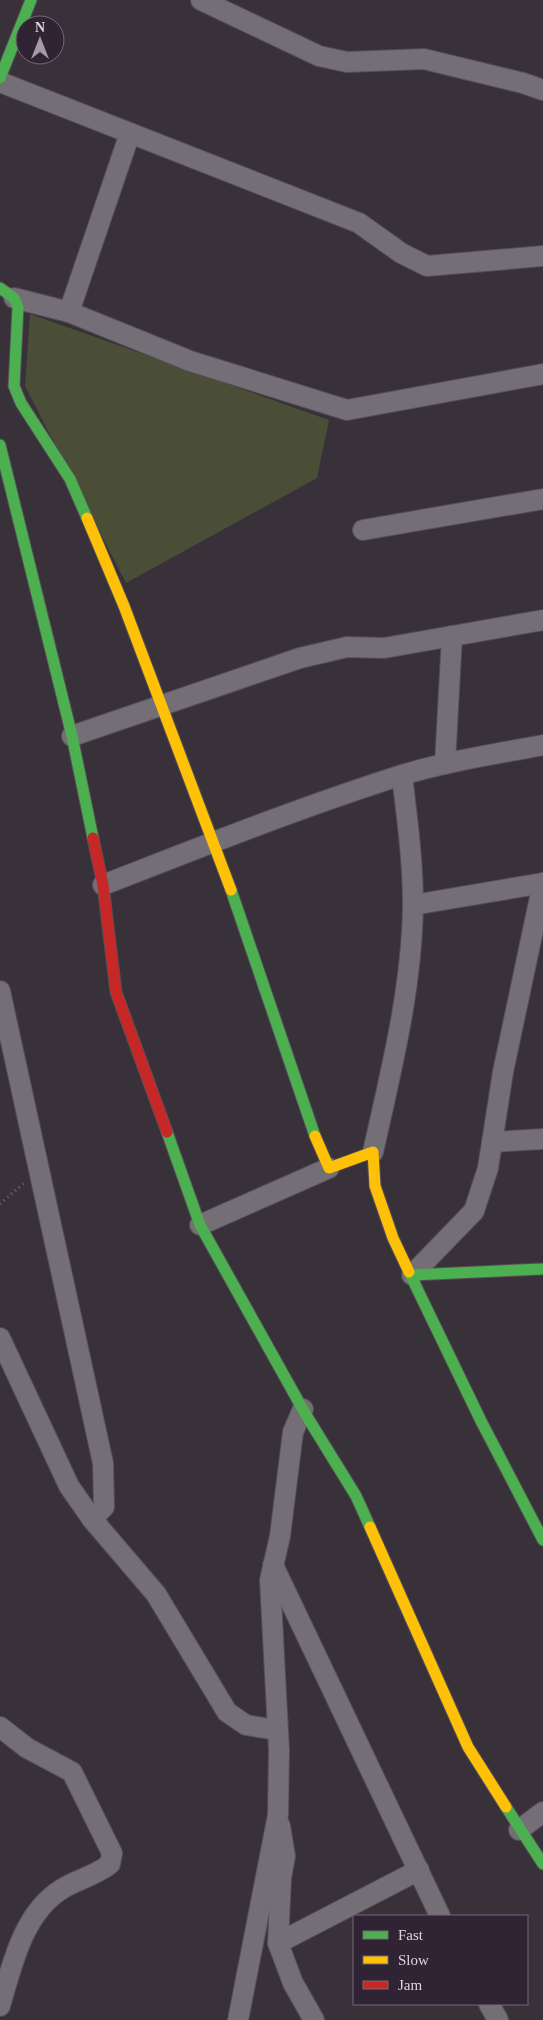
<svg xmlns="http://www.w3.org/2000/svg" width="543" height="2020" font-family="'Times New Roman',serif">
<rect width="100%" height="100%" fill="#38313a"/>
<!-- green -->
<polygon fill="#4a4e37" points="30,314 329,420 317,478 126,583 25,386"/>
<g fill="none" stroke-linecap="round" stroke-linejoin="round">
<defs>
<g id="street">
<polyline points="201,0 319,56 347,62 424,59 523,83 543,90"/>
<polyline points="0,82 359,223 401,253 427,266 543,256"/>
<polyline points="14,298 69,312 190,361 347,410 543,374"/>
<polyline points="69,312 130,133"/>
<polyline points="363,530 543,499"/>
<polyline points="72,736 300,658 347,647 384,648 543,620"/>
<polyline points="445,764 452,636"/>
<path d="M103,885C201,847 301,807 402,775C448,761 496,754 543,745"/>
<polyline points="413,905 543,883"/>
<polyline points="0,991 103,1463 104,1507 92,1519"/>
<polyline points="492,1142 543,1139"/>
<path d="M373,1152C391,1071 412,989 413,904C413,861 407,818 402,775"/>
<polyline points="200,1225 329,1168"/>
<polyline points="412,1275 474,1211 488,1168 503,1072 543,883"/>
<polyline points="0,1338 69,1486 92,1519 156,1594 227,1712 246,1725 277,1730"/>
<polyline points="273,1565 440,1916"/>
<path d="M0,1727L27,1748L72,1772L112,1853L110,1864C95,1876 78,1879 62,1889C23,1913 12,1965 0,2006"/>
<polyline points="280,1826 285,1856 281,1878 278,1943 293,1983 314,2020"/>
<polyline points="519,1830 543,1812"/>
<polyline points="278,1943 419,1870"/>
<polyline points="489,2004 498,2020"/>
<polyline points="238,2020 278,1815 279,1750 270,1580 280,1536 293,1432 303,1409"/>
</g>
<g id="fast">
<polyline points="0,78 31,0"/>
<polyline points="0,288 14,298 18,307 14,386 21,403 70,479 87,518"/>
<polyline points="0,445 72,736 93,838"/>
<polyline points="231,890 315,1136"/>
<polyline points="167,1132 200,1225 306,1415 356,1496 370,1527"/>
<polyline points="409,1272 481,1421 543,1540"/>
<polyline points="412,1275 543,1269"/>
<polyline points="506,1807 543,1864"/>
</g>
<g id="slow">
<polyline points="87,518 124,606 231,890"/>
<polyline points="315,1136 329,1168 373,1152 375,1186 393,1238 409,1272"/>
<polyline points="370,1527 468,1747 506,1807"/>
</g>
<polyline id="jam" points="93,838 103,885 116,992 167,1132"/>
</defs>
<!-- street casing -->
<use href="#street" stroke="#554e56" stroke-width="22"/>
<!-- fast casing -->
<use href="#fast" stroke="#554e56" stroke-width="13"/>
<!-- slow casing -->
<use href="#slow" stroke="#554e56" stroke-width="13"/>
<!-- jam casing -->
<use href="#jam" stroke="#554e56" stroke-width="13"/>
<!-- path -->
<polyline stroke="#6f6a70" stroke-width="3" stroke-dasharray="1 4" stroke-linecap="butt" points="0,1204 24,1183"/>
<!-- street -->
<use href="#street" stroke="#746e76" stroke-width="20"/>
<!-- fast -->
<use href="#fast" stroke="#4caf50" stroke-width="11"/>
<!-- slow -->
<use href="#slow" stroke="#ffc107" stroke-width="11"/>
<!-- jam -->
<use href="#jam" stroke="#c62828" stroke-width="11"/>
</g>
<!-- legend -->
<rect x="353" y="1915" width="175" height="90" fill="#302333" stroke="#756a78"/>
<rect x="363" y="1931" width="25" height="8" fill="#4caf50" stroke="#756a78"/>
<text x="398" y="1940" font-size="15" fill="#ddd4df">Fast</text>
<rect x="363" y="1956" width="25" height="8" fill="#ffc107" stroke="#756a78"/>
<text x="398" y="1965" font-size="15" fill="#ddd4df">Slow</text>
<rect x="363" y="1981" width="25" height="8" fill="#c62828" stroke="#756a78"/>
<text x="398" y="1990" font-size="15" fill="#ddd4df">Jam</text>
<!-- north arrow -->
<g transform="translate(40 40)"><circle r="24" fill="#302333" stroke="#756a78"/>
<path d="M0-4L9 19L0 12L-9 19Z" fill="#a39ba5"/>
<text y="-8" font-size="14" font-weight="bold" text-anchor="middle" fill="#ddd4df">N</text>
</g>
</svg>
